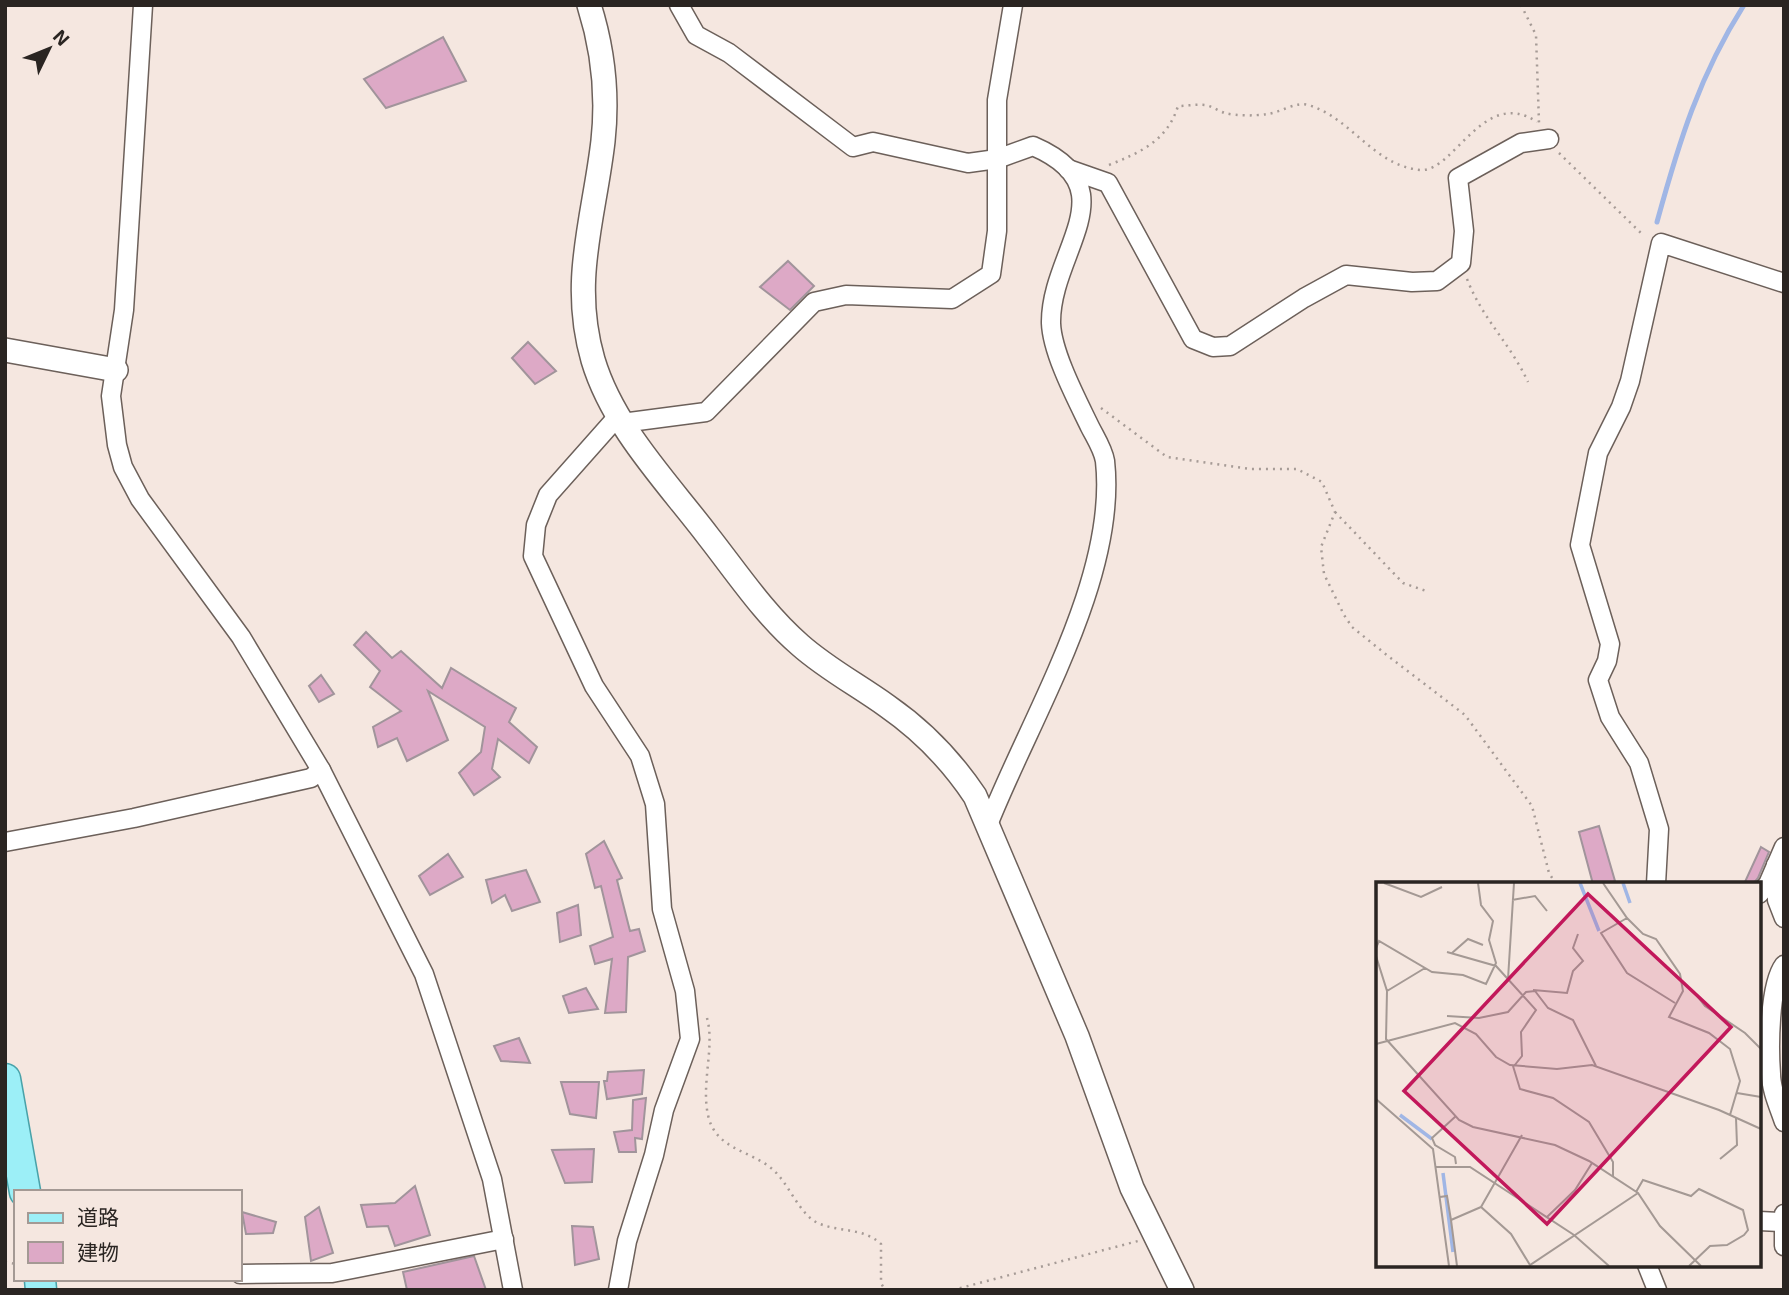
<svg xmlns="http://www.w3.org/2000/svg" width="1789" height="1295" font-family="'Exo 2','Noto Sans JP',sans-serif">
<rect width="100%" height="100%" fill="#f5e7e0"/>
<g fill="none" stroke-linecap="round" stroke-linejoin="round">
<!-- stream -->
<path stroke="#a0b6e5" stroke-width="5" d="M1657,222C1679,142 1699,76 1744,5"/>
</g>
<!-- building -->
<g fill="#dda9c6" stroke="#a1949b" stroke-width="2">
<polygon points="443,37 466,81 386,108 364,79"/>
<polygon points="788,261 814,286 790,310 760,287"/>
<polygon points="528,342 556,371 535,384 512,358"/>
<polygon points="366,632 392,658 401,651 442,688 451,668 516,708 509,722 537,747 529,763 498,739 492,769 500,777 474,795 459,773 481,752 485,727 428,691 448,740 407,761 397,738 378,747 373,727 401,711 370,687 380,671 354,645"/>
<polygon points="321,675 334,694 319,702 309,686"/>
<polygon points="1599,826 1615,881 1608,884 1593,884 1579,832"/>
<polygon points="604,841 622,878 617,880 630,931 639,929 645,951 628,957 626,1012 605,1013 612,959 595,964 590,946 613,937 601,886 595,888 586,854"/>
<polygon points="1761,847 1769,852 1758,878 1753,884 1744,884"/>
<polygon points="448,854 463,877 430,895 419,876"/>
<polygon points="526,870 540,902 512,911 505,895 492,903 486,880"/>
<polygon points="578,905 581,935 560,942 557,913"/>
<polygon points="586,988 598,1009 569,1013 563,996"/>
<polygon points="519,1038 530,1063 501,1061 494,1046"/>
<polygon points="644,1070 642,1094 607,1099 604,1081 607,1081 608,1072"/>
<polygon points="561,1082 599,1082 596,1118 570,1114"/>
<polygon points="646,1098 642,1139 635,1138 636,1152 619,1152 614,1132 632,1130 633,1100"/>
<polygon points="594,1149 592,1182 565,1183 552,1150"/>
<polygon points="415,1186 430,1235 395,1246 388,1226 367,1227 361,1205 395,1203"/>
<polygon points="319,1207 333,1253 311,1261 305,1217"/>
<polygon points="242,1212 276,1222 273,1233 246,1234"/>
<polygon points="572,1226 593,1227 599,1259 575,1265"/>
<polygon points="474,1256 486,1290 407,1290 403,1272"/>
</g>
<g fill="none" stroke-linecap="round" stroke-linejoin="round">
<defs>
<g id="minor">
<polyline points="143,5 124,310 111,396 117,445 123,467 140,499 241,637 321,770 424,974 492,1179 513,1290"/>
<path d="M679,5L696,35L729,53L853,147L873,142L968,163L997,159L1033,146C1131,188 1050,251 1051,323C1052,353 1077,400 1090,427C1095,437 1103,449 1105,461C1118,578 1030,718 988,825"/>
<polyline points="1068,169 1108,183 1193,339 1213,347 1230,346 1304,298 1346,275 1412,282 1437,281 1461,263 1464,231 1458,178 1521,143 1549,139"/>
<polyline points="622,423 706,412 814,302 846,295 952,299 991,274 997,231 997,100 1013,5"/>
<polyline points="5,842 134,818 311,778 321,770"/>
<polyline points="1776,865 1777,900 1784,918"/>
<polyline points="1656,884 1659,829 1639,763 1610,717 1598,680 1607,661 1610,644 1580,545 1598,453 1621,407 1630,381 1661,243 1784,283"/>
<polyline points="1759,894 1768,884 1784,847"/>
<path d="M1784,965C1769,985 1769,1048 1771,1074C1771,1090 1779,1107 1784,1122"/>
<polyline points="1784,1214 1784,1246"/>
<polyline points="1759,1221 1781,1222"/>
<polyline points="1647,1265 1657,1290"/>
<polyline points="240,1274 332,1273 504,1239"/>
<polyline points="618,1290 627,1241 654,1155 664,1110 690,1039 685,991 662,909 655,804 640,756 594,686 533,556 536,525 548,495 618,416"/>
</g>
<g id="tertiary">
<path d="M589,5C603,49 608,95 603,141C594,219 570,281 593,360C613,427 667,482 708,536C737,573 765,615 800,645C827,669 858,685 887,706C923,731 951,760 975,796L1077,1036L1132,1188L1182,1290"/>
<polyline points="5,350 116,370"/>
</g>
<g id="primary">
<polyline points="5,1079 25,1192"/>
<polyline points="40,1279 41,1290"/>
</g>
</defs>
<!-- minor casing -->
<use href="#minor" stroke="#6c605a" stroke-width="21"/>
<!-- tertiary casing -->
<use href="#tertiary" stroke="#6c605a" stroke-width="26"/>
<!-- primary casing -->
<use href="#primary" stroke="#49a2a9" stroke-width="33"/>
<!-- path -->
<g stroke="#a69b96" stroke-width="2.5" stroke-dasharray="2 5" stroke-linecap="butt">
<polyline points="1521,5 1536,35 1539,123"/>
<polyline points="1559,153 1644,236"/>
<path d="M1109,165C1141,152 1167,141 1178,106C1187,106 1196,104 1205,105C1212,106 1218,111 1225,113C1236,116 1255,116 1267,114C1280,113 1296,101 1308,105C1351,117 1373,166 1421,170C1454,172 1484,86 1537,122"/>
<path d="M1467,279C1483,320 1510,343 1528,382"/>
<polyline points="1101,408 1167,457 1251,469 1297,469 1322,482 1335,512 1321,547 1324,574 1344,615 1352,627 1388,656 1465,715 1532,806 1549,873 1556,884"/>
<polyline points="1335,512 1403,583 1429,592"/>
<path d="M707,1018C715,1046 701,1084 708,1115C715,1149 749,1150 771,1168C789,1182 799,1216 820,1224C841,1232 864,1228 881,1244V1283L885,1290"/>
<polyline points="5,1262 16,1264"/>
<polyline points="953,1290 1138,1241"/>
</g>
<!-- minor -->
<use href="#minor" stroke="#fff" stroke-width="18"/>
<!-- tertiary -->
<use href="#tertiary" stroke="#fff" stroke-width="23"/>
<!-- primary -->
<use href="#primary" stroke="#9ceff7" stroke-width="30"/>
</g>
<!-- overview -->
<g transform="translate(1376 882)">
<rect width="385" height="385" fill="#f5e7e0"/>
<path fill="none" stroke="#a0b6e5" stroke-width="3.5" d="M204,1L223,49M247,1L254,21M24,233L56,257M67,291L77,370"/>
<path fill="none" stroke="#a49994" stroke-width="2" d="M8,1L45,15L66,5M227,1L251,36L267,52L280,57L304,92L307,109L293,135L333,151L354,167L364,199L354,233M136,18L159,14L171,29M251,36L225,51L251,91L299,121M0,66L3,59L56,90L87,93L110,102L120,81L113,58L117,39L105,23L102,1M71,70L120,84L160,128L145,150L146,174L138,184M76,71L92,57L107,63M0,74L11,109L10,157L83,238L97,245L179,263L213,279L262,311L284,344L325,384M132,97L138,1M157,108L191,111L197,89L207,79L197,66L202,52M11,109L49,86M318,110L329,124L369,151L385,167M71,134L103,136L132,130L150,110L159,109L172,126L197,138L220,184M0,162L79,141L100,152L120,175L134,183L181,187L216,183L343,228L385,247M137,184L144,207L177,216L213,240L237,280V294M361,211L385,215M0,217L57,267L73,384M344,277L361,263L360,236M80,282L79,275L59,263L56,256L80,234M60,285H94L198,353L233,384M260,310L267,298L315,314L323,307L367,328L372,348L368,353L351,363L334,364L313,384M64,315L71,314L75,338L105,325L135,352L154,383L262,311M105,325L146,253M171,335L199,308L216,281M75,338L81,384"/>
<path fill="#c2185b" fill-opacity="0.15" stroke="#c2185b" stroke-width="3.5" d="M212,12L355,145L171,342L28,209Z"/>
<rect width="385" height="385" fill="none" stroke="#2a2522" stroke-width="3.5"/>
</g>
<!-- border -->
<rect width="1789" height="1295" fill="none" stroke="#2a2522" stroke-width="14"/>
<!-- legend -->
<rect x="14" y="1190" width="228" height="91" fill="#f5e7e0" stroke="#a49994" stroke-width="2"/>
<rect x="28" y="1213" width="35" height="10" fill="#9ceff7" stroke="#a49994" stroke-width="2"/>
<text x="77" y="1225" font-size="21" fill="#2a2522">道路</text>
<rect x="28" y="1242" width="35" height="21" fill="#dda9c6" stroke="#a49994" stroke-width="2"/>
<text x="77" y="1260" font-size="21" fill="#2a2522">建物</text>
<!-- north arrow -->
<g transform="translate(49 49) rotate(47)" stroke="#f5e7e0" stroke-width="5" paint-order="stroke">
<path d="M0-5L12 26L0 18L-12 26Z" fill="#2a2522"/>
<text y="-10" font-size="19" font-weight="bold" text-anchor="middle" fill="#2a2522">N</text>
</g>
</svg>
